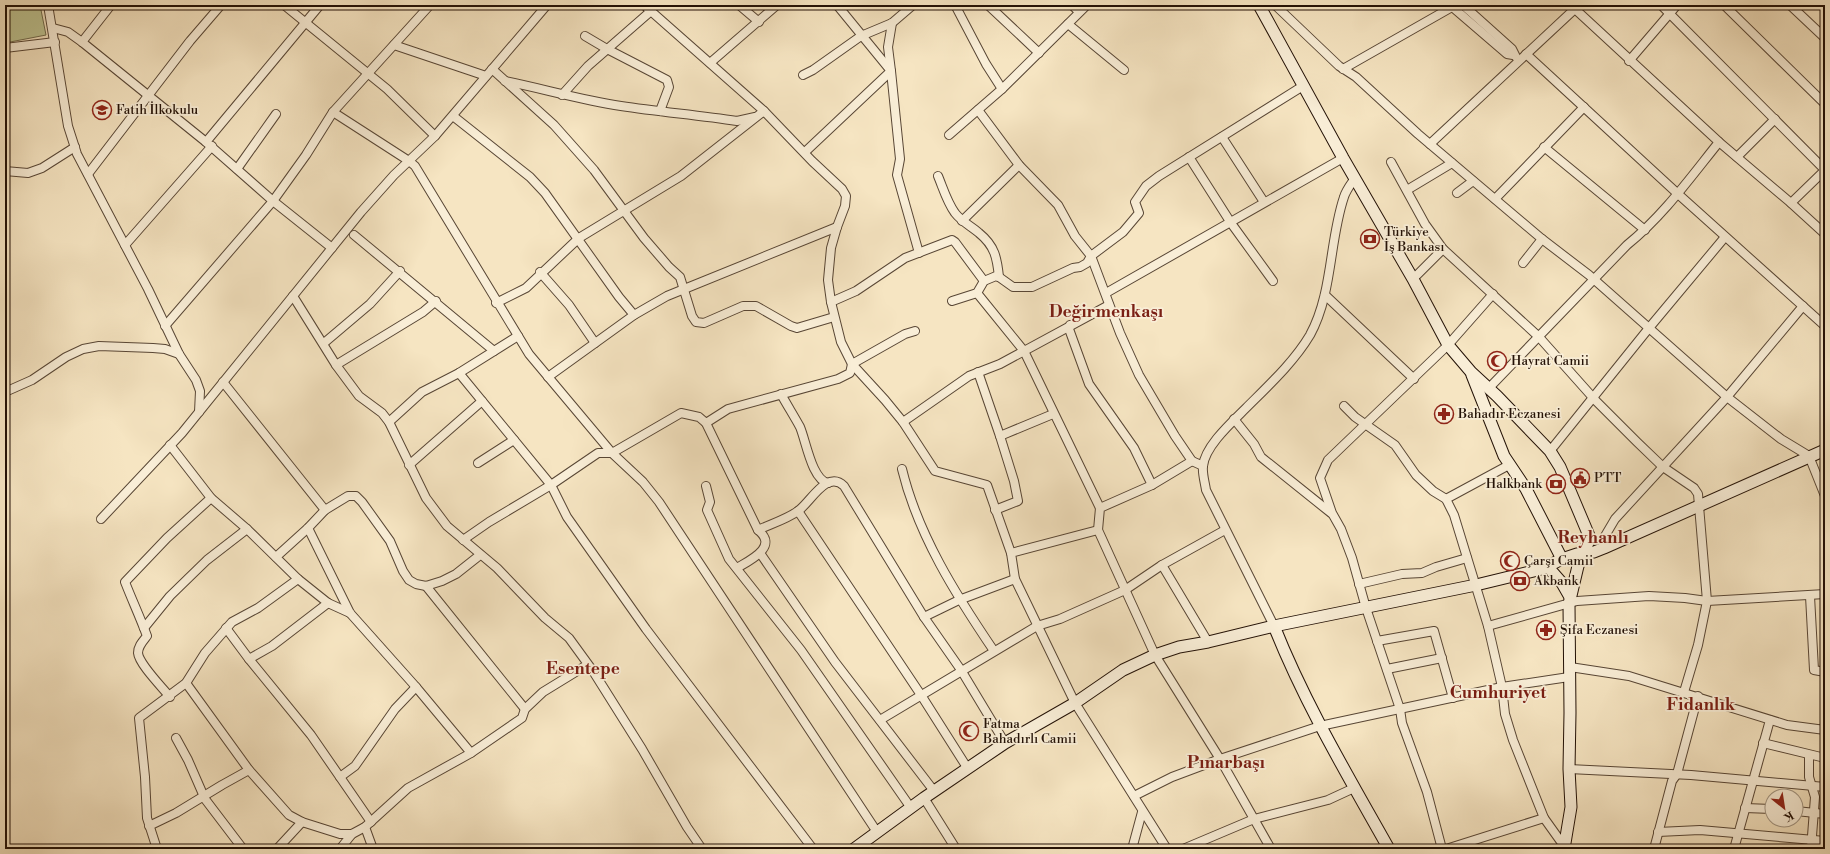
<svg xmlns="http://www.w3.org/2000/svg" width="1830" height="854" font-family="'Libre Bodoni',serif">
<rect width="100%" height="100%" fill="#f6e5c2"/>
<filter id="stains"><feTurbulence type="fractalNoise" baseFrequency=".005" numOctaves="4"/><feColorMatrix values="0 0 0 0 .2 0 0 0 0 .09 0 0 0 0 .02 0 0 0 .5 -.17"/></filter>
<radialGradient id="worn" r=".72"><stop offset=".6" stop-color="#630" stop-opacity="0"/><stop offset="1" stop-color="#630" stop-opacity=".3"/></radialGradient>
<!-- green -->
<polygon fill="#bec492" stroke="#706a4c" points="11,5 40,5 46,35 5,43 5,12"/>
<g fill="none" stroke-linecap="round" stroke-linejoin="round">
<defs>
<g id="street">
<polyline points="48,5 68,126 77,154 148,289 179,354 196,380 200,391 199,412"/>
<polyline points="284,5 387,89 435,136"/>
<polyline points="644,5 764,111 812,161 842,189 846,196 845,206 837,227 831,248 828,280 831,302 841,342 852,364 885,400 903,422 935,471 987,485 1011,553"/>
<polyline points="739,5 759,22"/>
<polyline points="837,5 891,71 900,159 897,175 919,253"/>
<polyline points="955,5 986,64 1002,89"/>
<polyline points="988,5 1039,53"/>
<polyline points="1072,5 1079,12"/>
<polyline points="1275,5 1339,66 1356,77 1418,134 1542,239 1589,275 1727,397 1781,439 1809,456 1825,496"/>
<polyline points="1450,5 1507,54 1513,55"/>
<polyline points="1463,5 1512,49 1516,57"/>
<polyline points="1661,5 1825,170"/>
<polyline points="1724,5 1825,104"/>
<polyline points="1790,5 1825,38"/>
<polyline points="1575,9 1719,142 1791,203 1825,170"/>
<polyline points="1068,24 1124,70"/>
<polyline points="53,28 68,32 82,42 206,142 273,201 332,248"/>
<polyline points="585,36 607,49 667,80 669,87 660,111"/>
<polyline points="82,42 111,5"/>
<polyline points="394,45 486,76"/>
<polyline points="5,48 55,42"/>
<polyline points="1526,54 1678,194 1825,326"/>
<polyline points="1629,61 1677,5"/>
<polyline points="710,63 777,5"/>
<polyline points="492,69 554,125 594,170 644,238 669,267 680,277 692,316 696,322 704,323 743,306 756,306 791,326 797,328 834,317"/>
<polyline points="1343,69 1452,7"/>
<polyline points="803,75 813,70 861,36 892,23 913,5"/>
<path d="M505,81C544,89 582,100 621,106C660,112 698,115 737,121L755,117"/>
<polyline points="562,95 588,66 651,11"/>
<polyline points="978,110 1019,165 1058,205 1075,236 1091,256 1120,333 1139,375 1175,436 1192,461 1203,466"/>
<polyline points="333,112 409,161 415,166 529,354 612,453 643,482 659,502 877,832"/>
<polyline points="453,116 530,177 545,193 619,297 634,315"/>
<polyline points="949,135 1002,89 1087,5"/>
<polyline points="1222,137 1264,202"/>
<polyline points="206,142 320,5"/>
<polyline points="1430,144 1579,5"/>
<polyline points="1544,147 1645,230"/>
<polyline points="805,152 891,71 888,47 892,23"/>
<polyline points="1189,157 1231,223 1273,281"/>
<polyline points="1737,157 1775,119"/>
<polyline points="1391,162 1425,224 1443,249 1539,337 1596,401 1637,442 1663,467 1694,488 1698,494 1707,601 1698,645 1684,692"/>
<polyline points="237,169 276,114"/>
<polyline points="5,171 28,173 42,168 75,147"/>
<polyline points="88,174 190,41 221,5"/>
<path d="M938,176C943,188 947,202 955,213C962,222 971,226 979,233C995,246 997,258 999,277"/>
<polyline points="1407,190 1452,163"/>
<polyline points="1457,193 1473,181"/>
<polyline points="1495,199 1584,107"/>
<polyline points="1791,203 1825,234"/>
<polyline points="962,221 1019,165"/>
<polyline points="354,235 494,351"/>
<polyline points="125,245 212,146"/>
<polyline points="1523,263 1542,239"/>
<polyline points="540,272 569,305 595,343"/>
<polyline points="1413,279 1443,249"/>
<polyline points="977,293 1024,351 1100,508"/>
<polyline points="1106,293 1343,158"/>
<polyline points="1325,295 1414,379"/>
<polyline points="293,296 336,365 359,396 382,413 389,422 426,498 447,526 497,568 545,618 569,638 593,671 642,749 687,827 702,849"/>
<polyline points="952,301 977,293 984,281 996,276 999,277 1013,287 1032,287 1073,268 1080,267 1087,263 1091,256 1123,232 1139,213 1135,202 1146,186 1159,176 1303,86"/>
<polyline points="831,302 856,291 905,258 952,240 955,242 984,281"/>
<polyline points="496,303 526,288 579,238 681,176 764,111"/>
<polyline points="1070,325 1069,329 1089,384 1134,448 1152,485"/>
<polyline points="165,326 273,201 306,155 333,112 430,5"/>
<polyline points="324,343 370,304 400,271"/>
<polyline points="336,365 423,312 436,301"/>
<polyline points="978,372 1000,436 1014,481 1018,501 995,510"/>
<polyline points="459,373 551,485 567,517 646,629 813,849"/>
<polyline points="548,377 634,315 667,296 837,227"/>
<polyline points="223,382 325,510"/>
<path d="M1489,388L1627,245C1663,216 1690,178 1719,142"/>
<polyline points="5,392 32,380 66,357 83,349 99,346 153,348 165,349 179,354"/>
<path d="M781,394C787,405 794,416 800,427C806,441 812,480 828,483"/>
<polyline points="1344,406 1355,417 1395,445 1416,475 1433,491 1446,499 1454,515 1488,626 1502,687 1505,714 1513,740 1544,818 1564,846"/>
<polyline points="1234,419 1254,444 1261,457 1331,513"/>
<polyline points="389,422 422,392 459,373 518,336"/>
<polyline points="903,422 969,376 1000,364 1109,305"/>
<path d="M706,423L758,530C779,547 750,560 737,568"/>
<polyline points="1000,436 1053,414"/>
<polyline points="170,445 211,498 247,529 298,579 328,603 350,613"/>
<polyline points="1550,451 1649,328 1725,237"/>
<polyline points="1192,461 1152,485 1100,508 1098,530 1155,655 1220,759 1271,849"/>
<polyline points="478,463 514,440"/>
<polyline points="409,465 482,401"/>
<path d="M902,469C918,535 956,595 994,651"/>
<polyline points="706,486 710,502 707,510 729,559 801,650 911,808"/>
<polyline points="1446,499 1509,465"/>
<polyline points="798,511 921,695 968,769"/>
<polyline points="101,519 182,433 361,212 394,175 435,136 547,5"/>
<polyline points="308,528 350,613 416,687 471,753"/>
<path d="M758,530C771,524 787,519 798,511C810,503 827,469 844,486L924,617L961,670L1005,743"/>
<polyline points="1098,530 1011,553 1015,579 1075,703 1167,849"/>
<polyline points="463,540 489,522 551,485 598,453 612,453 681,413 699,417 706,423 728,409 838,379 850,373 852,364 905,334 915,331"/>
<polyline points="1602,541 1615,519 1727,397 1803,306"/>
<polyline points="760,553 835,662 934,791"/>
<polyline points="276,557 308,528 325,510 348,496 356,496 362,502 390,541 403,571 409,580 416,584 426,586 442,581 456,574 480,555"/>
<polyline points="1162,565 1208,642"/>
<polyline points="1359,584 1402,574 1422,573 1436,567 1467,558"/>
<polyline points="426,586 525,709"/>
<polyline points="1810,596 1814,670 1825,672"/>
<polyline points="924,617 959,600 1015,579"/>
<path d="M1274,626L1206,490C1205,483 1202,473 1203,466C1205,446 1232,422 1246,408C1268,386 1294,362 1310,335C1333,293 1329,241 1344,197C1346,190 1351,184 1355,178"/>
<polyline points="1488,626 1577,601 1649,596 1685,598 1707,601 1825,594"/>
<polyline points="144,628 170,596 207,560 247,529"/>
<polyline points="226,628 249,659 311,735 371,822"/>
<polyline points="1377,641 1434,631 1453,698"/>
<polyline points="249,659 272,646 328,603"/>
<polyline points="1570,667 1629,676 1787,725 1825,730"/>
<polyline points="1387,669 1442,658"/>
<polyline points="186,683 249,770 289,815 302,822 340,834 352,834 365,827 408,788 471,753 522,718 525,709 543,692 587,665"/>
<path d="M170,697C162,687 139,664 138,653C138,646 143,641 147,636C140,617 132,600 125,582L167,538L211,498"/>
<polyline points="880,720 1037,626 1060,619 1125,590 1162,565 1225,530"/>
<polyline points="176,738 188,760 205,799 243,849"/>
<polyline points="1763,743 1825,758"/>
<polyline points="1809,755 1809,777 1815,797 1811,849"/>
<polyline points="1569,769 1691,775 1825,787"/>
<polyline points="340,777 355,766 395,709 416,687"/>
<polyline points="1134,796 1172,777 1220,759 1320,726 1502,687 1569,677"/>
<polyline points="924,798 956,849"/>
<polyline points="1745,808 1772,809"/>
<polyline points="1796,811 1825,814"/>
<polyline points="149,826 176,813 222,785 249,770"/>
<polyline points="365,827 373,849"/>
<polyline points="1658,832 1700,830 1825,841"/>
<polyline points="157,849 147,818 145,777 139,718 186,683 205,653 232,622 258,608 298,579"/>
<polyline points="277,849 302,822"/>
<polyline points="340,849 352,834"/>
<polyline points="1132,849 1142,812"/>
<polyline points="1183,849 1254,819 1328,800 1354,788"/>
<polyline points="1442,849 1427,792 1402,723 1400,709 1366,608 1352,558 1341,529 1332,513 1320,478 1328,460 1448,345 1493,294"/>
<polyline points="1446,849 1544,818"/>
<polyline points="1654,849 1672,781 1677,774 1698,696"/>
<polyline points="1734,849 1770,720"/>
</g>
<g id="secondary">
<polyline points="1259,5 1343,158 1413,279 1448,345 1471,372 1497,396 1550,451 1560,467 1590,538 1578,566 1569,604 1570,713 1569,769 1571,807 1564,849"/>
<polyline points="1472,375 1504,456 1526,489 1562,559"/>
<polyline points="1548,567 1562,583 1570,597"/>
<path d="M1274,626C1305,704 1348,776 1389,849"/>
<polyline points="854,849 924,798 1005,743 1075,703 1123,670 1155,655 1179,647 1208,642 1274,626 1476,585 1542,569 1562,559 1577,554 1594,552 1604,548 1825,450"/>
</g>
</defs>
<!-- street casing -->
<use href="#street" stroke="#584635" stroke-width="10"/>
<!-- secondary casing -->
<use href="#secondary" stroke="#231106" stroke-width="13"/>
<!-- street -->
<use href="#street" stroke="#f9eed7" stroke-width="8"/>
<!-- secondary -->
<use href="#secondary" stroke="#f9eed7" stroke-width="11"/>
</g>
<!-- icons -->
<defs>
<symbol id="school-ring" viewBox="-11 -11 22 22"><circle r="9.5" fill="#f9eed7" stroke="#8f2418" stroke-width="1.5"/><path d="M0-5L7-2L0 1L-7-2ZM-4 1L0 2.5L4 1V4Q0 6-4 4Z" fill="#8f2418"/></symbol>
<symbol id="bank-ring" viewBox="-11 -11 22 22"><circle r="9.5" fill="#f9eed7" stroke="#8f2418" stroke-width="1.5"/><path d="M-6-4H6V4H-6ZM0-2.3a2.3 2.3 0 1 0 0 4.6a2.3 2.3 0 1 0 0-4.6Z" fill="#8f2418"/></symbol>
<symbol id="mosque-ring" viewBox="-11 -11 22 22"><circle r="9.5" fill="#f9eed7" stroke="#8f2418" stroke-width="1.5"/><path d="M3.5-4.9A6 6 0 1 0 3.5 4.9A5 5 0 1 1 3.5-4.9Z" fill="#8f2418"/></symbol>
<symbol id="pharmacy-ring" viewBox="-11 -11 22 22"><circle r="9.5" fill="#f9eed7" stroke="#8f2418" stroke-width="1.5"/><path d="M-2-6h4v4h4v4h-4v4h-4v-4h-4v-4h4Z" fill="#8f2418"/></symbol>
<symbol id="civic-ring" viewBox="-11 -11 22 22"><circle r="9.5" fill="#f9eed7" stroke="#8f2418" stroke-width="1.5"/><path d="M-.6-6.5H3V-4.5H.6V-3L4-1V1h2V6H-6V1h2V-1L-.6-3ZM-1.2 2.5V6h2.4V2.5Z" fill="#8f2418"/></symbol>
</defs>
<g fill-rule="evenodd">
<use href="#school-ring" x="91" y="99" width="22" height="22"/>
<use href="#bank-ring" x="1359" y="228" width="22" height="22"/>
<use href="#mosque-ring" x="1486" y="350" width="22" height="22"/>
<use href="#pharmacy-ring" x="1433" y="403" width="22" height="22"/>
<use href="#civic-ring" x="1569" y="467" width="22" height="22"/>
<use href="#bank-ring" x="1545" y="473" width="22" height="22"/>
<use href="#mosque-ring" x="1499" y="550" width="22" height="22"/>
<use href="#bank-ring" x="1509" y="570" width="22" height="22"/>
<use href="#pharmacy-ring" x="1535" y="619" width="22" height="22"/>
<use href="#mosque-ring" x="958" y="720" width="22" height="22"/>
</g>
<g text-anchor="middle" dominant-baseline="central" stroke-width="3.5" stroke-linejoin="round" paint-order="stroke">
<!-- poi labels -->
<g font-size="13" fill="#231106" stroke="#f9eed7" text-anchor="start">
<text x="116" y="110">Fatih İlkokulu</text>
<text x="1384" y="232">Türkiye<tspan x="1384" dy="15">İş Bankası</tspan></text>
<text x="1511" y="361">Hayrat Camii</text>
<text x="1458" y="414">Bahadır Eczanesi</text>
<text x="1594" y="478">PTT</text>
<text x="1542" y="484" text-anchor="end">Halkbank</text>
<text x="1524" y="561">Çarşı Camii</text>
<text x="1534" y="581">Akbank</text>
<text x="1560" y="630">Şifa Eczanesi</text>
<text x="983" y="724">Fatma<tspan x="983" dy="15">Bahadırlı Camii</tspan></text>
</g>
<!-- district labels -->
<g font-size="17" font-weight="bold" fill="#7a1f14" stroke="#f9eed7">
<text x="1106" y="312">Değirmenkaşı</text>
<text x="1593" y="538">Reyhanlı</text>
<text x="583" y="669">Esentepe</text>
<text x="1498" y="693">Cumhuriyet</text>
<text x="1701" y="705">Fidanlık</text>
<text x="1226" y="763">Pınarbaşı</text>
</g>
</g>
<!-- margin -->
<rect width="1830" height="854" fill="none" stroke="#f6e5c2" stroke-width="20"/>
<rect x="6" y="6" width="1818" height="842" fill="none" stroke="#231106" stroke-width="2"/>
<rect x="10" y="10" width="1810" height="834" fill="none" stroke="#231106"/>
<!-- north arrow -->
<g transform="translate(1784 808) rotate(150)"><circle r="19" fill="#f9eed7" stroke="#a39683"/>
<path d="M0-3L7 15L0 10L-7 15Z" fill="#8f2418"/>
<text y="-6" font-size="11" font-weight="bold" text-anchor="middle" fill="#231106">K</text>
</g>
<rect width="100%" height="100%" filter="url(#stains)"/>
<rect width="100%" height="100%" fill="url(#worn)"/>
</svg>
